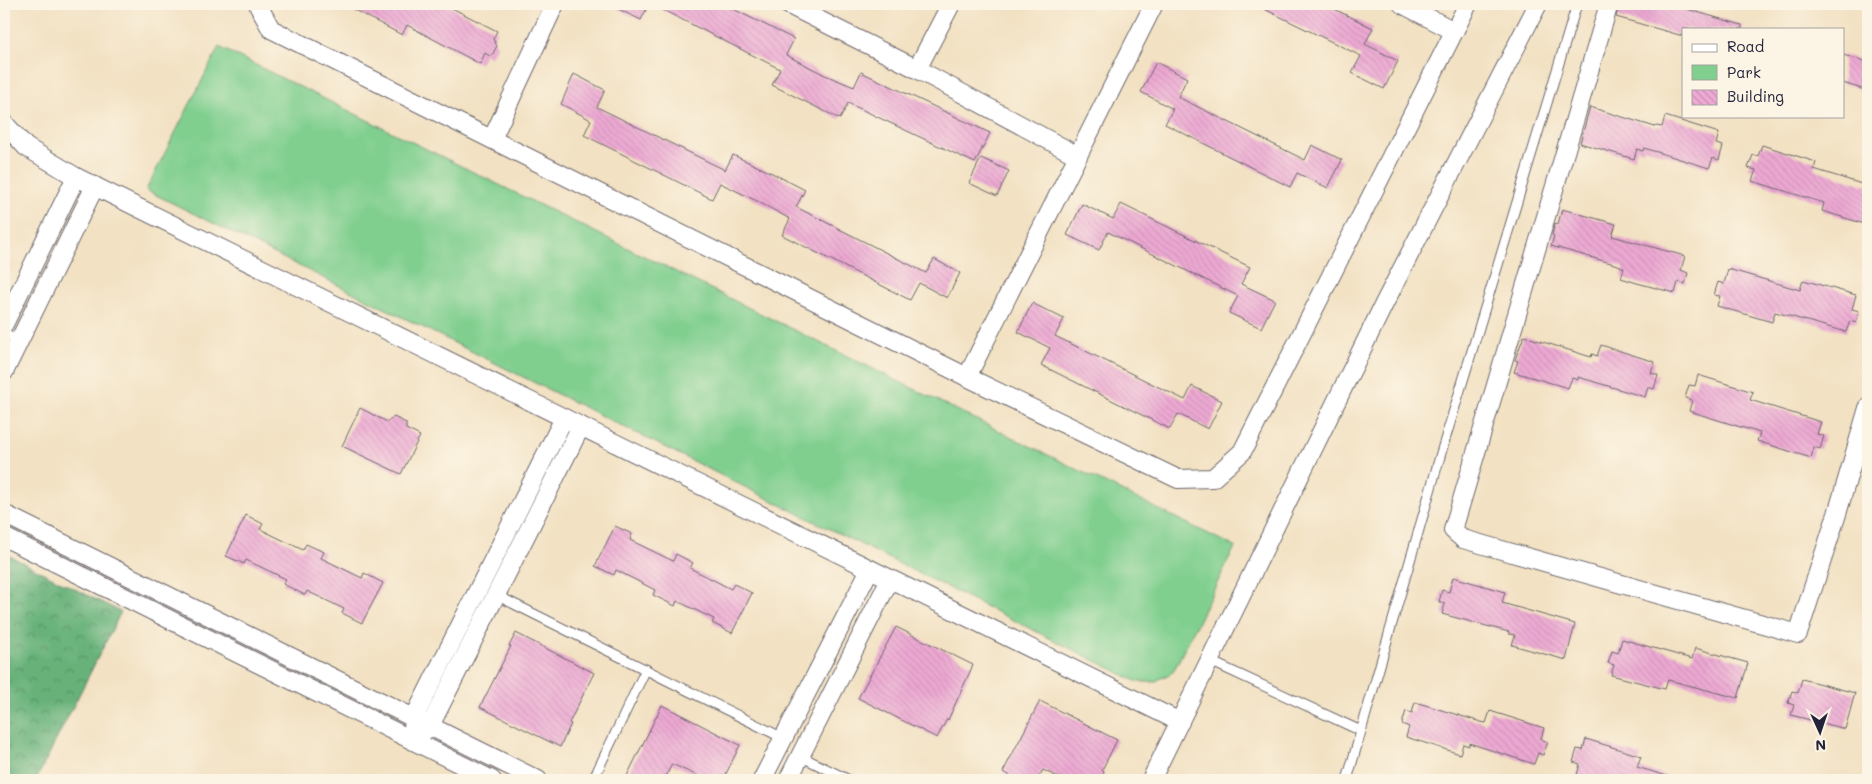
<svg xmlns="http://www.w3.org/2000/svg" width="1872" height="784" font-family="Mali,sans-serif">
<defs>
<pattern id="forest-crowns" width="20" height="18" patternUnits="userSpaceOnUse" patternTransform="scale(1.25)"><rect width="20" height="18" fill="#68b27a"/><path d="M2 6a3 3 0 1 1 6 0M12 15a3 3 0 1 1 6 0" fill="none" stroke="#559065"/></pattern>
<pattern id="building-back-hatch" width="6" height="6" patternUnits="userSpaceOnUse" patternTransform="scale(1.25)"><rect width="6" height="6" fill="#eda9d3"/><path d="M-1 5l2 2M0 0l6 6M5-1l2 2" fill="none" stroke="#cb91b6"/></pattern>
</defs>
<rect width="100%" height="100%" fill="#fcf5e5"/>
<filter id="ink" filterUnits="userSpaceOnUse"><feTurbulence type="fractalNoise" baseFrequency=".02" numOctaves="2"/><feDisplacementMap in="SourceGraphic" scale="10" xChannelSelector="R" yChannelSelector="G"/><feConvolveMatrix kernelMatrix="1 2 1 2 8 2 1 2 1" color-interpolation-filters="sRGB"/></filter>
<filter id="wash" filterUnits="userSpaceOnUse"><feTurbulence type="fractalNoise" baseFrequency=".0096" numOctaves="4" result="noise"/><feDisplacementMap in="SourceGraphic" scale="20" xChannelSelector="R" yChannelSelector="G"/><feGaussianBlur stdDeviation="1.12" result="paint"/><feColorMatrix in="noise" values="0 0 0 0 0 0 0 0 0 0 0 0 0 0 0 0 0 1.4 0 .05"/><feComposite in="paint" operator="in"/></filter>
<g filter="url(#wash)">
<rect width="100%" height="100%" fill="#f2e1c2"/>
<!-- green -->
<polygon fill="#80cf8f" stroke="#517865" points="219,47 1235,547 1173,672 1154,682 1138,682 146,190"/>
<!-- forest -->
<polygon fill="url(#forest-crowns)" stroke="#456a5a" points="4,553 121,612 36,780 4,780"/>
<g id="blocks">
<!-- building -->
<g fill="url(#building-back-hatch)">
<polygon points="343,4 444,4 497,31 493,39 497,46 491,57 485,53 480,64 407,25 402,35"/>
<polygon points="608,4 649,4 641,20"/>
<polygon points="651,4 723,4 794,39 786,55 825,75 854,87 861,72 990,133 975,163 848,103 840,119 772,85 780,69"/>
<polygon points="1254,4 1324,4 1373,28 1365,44 1398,61 1384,89 1352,73 1361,56"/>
<polygon points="1619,4 1683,4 1683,8 1742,25 1742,29 1683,29 1683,36 1616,17"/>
<polygon points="1843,55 1868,62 1868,91 1843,83"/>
<polygon points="1156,62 1187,78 1178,97 1305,160 1312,145 1342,160 1328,188 1297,173 1290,187 1165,124 1173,109 1141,92"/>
<polygon points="574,74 605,90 597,107 725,170 733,155 774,174 805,190 796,207 926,273 934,259 960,273 947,298 919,283 910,300 782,235 790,219 759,202 720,183 712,199 584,135 591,120 561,104"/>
<polygon points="1590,107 1655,127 1656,126 1662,127 1665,116 1719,133 1716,144 1723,146 1719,160 1713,158 1709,168 1644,148 1643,151 1637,149 1634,159 1580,143"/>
<polygon points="1762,145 1816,162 1814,169 1868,186 1868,225 1822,211 1824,203 1752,181 1756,170 1748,168 1753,155 1758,156"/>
<polygon points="981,158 1009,171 997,196 969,183"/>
<polygon points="1082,204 1113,219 1121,204 1250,267 1241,284 1275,300 1261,328 1229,313 1238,296 1108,232 1099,250 1067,235"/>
<polygon points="1562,209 1616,224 1612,236 1685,256 1681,270 1688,273 1685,284 1678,282 1675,293 1637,283 1621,278 1624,268 1618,265 1551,246 1554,236 1552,235 1555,223 1558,224"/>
<polygon points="1728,269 1800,290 1803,280 1856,295 1852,309 1859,311 1856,323 1850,321 1846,332 1775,312 1772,322 1717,306 1720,296 1714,295 1718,282 1724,284"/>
<polygon points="1032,303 1064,319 1055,336 1185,400 1192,386 1222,401 1208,429 1178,414 1170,429 1041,365 1050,348 1018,332"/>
<polygon points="1524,336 1591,357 1592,354 1597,356 1601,345 1655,362 1651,373 1658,375 1654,389 1648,387 1645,397 1578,377 1578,380 1572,378 1568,388 1514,372 1518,361 1515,360"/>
<polygon points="1698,375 1753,392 1750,400 1821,422 1817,434 1824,436 1820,449 1814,447 1811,458 1757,441 1760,433 1689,411 1692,400 1685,398 1689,385 1695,386"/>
<polygon points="360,408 387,422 394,417 406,423 406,429 420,436 401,474 342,446"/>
<polygon points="246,515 263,524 260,529 303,550 306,544 324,552 321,558 362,578 364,573 383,583 362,623 342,613 344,609 307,591 305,595 283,584 286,579 246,560 244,564 226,556"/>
<polygon points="615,526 632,534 630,540 673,561 676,554 693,563 690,568 731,589 734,584 752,593 732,633 712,623 714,619 677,601 675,606 653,595 655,590 616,570 614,575 595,566"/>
<polygon points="1453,577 1505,592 1502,603 1575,624 1566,660 1512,645 1515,635 1509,634 1509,632 1442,614 1445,604 1439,602 1442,590 1449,592"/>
<polygon points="896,627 973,665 948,720 947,719 937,738 858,698"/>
<polygon points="516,633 594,673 569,723 571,724 560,747 480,707 511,646 509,646"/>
<polygon points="1622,639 1692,659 1695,648 1748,663 1738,698 1668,680 1665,689 1611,675 1614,665 1608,663 1612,651 1618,653"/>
<polygon points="1802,679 1855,693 1845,729 1791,715 1794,705 1788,703 1792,691 1798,693"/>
<polygon points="1040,701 1117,740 1102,770 1104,772 1100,780 1064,780 1043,770 1037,780 1019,780 1003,772"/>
<polygon points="1415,702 1481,722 1486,723 1490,711 1544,728 1541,739 1548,742 1543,755 1538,753 1534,764 1469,743 1469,746 1463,744 1460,754 1406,737 1409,727 1402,724 1406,711 1412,713"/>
<polygon points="662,705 740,745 723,780 706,780 672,764 664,780 625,780"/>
<polygon points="1586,739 1641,756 1637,767 1670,777 1670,780 1594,780 1577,775 1580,764 1573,762 1577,749 1583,750"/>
</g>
</g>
</g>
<g filter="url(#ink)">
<use href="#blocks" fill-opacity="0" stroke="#6b656a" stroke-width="1"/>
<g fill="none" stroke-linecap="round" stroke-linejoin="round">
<defs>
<g id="service">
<polyline points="4,333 19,341"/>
<polyline points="496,595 783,738"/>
<polyline points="1210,661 1361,731"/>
<polyline points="800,756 849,780"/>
<polyline points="593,780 646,669"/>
<polyline points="1347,780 1441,453 1577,4"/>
</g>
<g id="minor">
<polyline points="259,4 259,7 271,29 967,377 1178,479 1213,478 1242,452 1468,4"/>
<polyline points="787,4 917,69 1078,156"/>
<polyline points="1402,4 1454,31"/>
<polyline points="1609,4 1453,530 1463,539 1798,634 1837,514 1868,408"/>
<polyline points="917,69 951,4"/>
<polyline points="4,123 26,147 76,177 1180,722"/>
<polyline points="492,139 555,4"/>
<polyline points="4,324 76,177"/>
<polyline points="4,372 95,186"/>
<polyline points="967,377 1154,4"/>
<polyline points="4,514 538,780"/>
<polyline points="4,537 492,780"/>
<polyline points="413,729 414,718 564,418"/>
<polyline points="421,734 430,726 581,426"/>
<polyline points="762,780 870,569"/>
<polyline points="788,780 890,579"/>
<polyline points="1151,780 1385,302 1538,4"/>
</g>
</defs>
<!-- service casing -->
<use href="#service" stroke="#6b656a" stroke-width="11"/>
<!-- minor casing -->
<use href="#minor" stroke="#6b656a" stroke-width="20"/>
<!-- service -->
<use href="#service" stroke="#fff" stroke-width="9"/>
<!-- minor -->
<use href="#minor" stroke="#fff" stroke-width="18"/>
</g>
</g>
<!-- margin -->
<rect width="1872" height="784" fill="none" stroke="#fcf5e5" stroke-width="20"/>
<!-- legend -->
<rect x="1682" y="28" width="162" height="90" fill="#fcf5e5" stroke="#a5a1a1"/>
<rect x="1692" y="44" width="25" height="8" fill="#ffffff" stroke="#a5a1a1"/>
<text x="1727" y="52" font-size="15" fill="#22223b">Road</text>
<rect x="1692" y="65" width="25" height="15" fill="#80cf8f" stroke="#a5a1a1"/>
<text x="1727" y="78" font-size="15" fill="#22223b">Park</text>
<rect x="1692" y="90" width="25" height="15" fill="url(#building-back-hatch)" stroke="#a5a1a1"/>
<text x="1727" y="102" font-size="15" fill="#22223b">Building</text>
<!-- north arrow -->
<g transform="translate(1820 732) rotate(177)" stroke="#fcf5e5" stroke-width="4" paint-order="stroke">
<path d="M0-4L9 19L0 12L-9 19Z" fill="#22223b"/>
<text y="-8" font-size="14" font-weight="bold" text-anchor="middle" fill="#22223b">N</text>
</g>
</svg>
